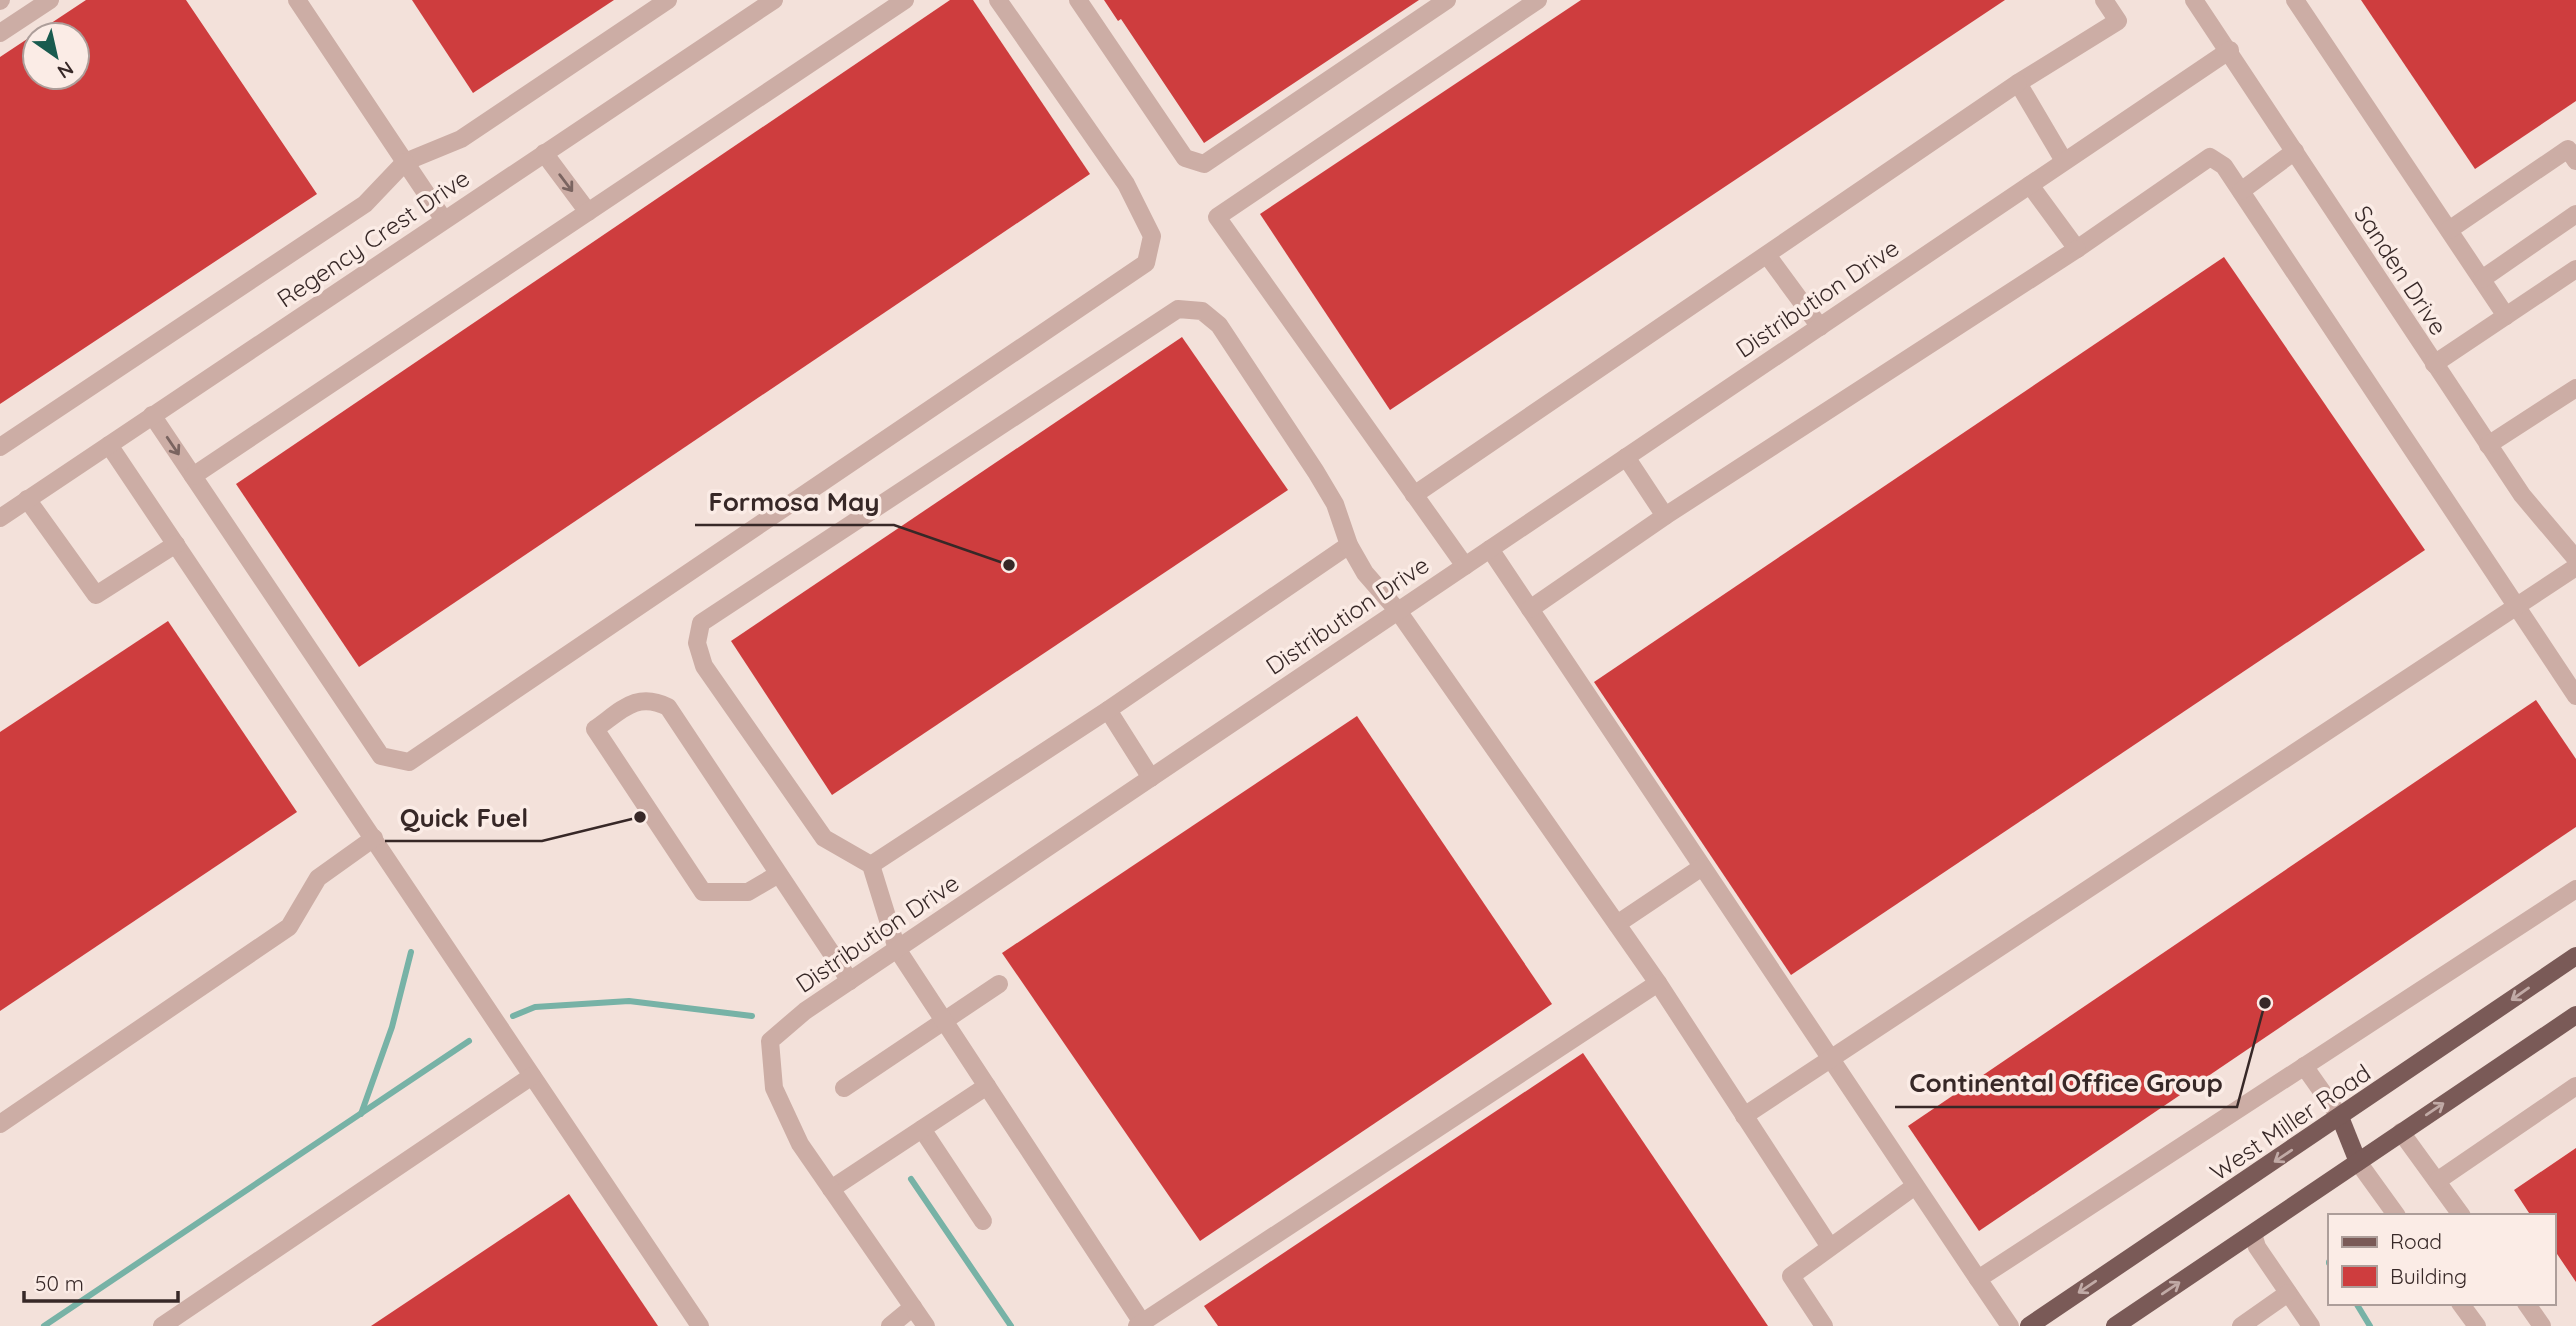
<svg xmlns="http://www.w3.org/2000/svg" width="2576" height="1326" font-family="Quicksand,sans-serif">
<rect width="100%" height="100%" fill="#f3e1da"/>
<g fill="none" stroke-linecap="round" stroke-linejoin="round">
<!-- stream -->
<g stroke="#77b2a6" stroke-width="6">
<polyline points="513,1016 535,1007 629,1001 752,1016"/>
<polyline points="361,1114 392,1027 411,952"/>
<polyline points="911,1179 1011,1326"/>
<polyline points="2329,1262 2329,1263"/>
<polyline points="2356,1303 2370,1326"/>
<polyline points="44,1326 469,1041"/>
</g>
</g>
<!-- building -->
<g fill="#ce3d3e" fill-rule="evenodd">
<path d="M86,0H186L317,194L0,404V57ZM35,35H77V77H35Z"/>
<polygon points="412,0 614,0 473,93"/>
<polygon points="950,0 973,0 1090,174 359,667 236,484"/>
<polygon points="1104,0 1419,0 1204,143 1121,19 1118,21"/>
<polygon points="1581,0 2005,0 1390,410 1260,214"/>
<polygon points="2361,0 2576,0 2576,101 2475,169"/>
<polygon points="2224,257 2425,550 1791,975 1594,682"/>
<polygon points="1182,337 1288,490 832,795 731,641"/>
<polygon points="168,621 297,812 0,1011 0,732"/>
<polygon points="2536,700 2576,759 2576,827 1979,1231 1908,1126"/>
<polygon points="1357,716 1552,1004 1200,1241 1002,953"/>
<polygon points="1583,1053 1768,1326 1218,1326 1204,1306"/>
<polygon points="2576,1148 2576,1282 2553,1248 2553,1216 2531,1216 2514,1190"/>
<polygon points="569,1194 658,1326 371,1326"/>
</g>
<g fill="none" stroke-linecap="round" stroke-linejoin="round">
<!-- minor -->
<g stroke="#ccada5" stroke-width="18">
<polyline points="297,0 405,162 461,139 668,0"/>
<polyline points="1078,0 1185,158 1204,164 1447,0"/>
<polyline points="2194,0 2522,495 2576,559"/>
<polyline points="2295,0 2506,316"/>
<polyline points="0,1 1,0"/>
<polyline points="0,33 50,0"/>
<polyline points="544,153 588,212"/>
<polyline points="2064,161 2018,83 2118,21 2104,0"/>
<polyline points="2030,185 2077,249 2210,157 2224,166 2576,696"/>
<polyline points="2241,191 2295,151"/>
<polyline points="2449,230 2568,149 2576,161"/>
<polyline points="1767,255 1820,327"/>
<polyline points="2482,279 2576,214"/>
<polyline points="2434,364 2576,269"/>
<polyline points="152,415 381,756 409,762 1146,263 1152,236 1126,184 998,0"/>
<polyline points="109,445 700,1326"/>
<polyline points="2488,445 2576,388"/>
<polyline points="0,447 365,204 405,162 444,220"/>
<polyline points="1626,457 1665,516 2077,249"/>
<polyline points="193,476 905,0"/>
<polyline points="1414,495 2018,83"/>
<polyline points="27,499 96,595 176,544"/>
<polyline points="0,518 774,0"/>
<polyline points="1490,549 1978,1279"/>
<polyline points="1465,566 1217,217 1538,0"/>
<polyline points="1530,609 1665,516"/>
<polyline points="1108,710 1151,778"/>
<polyline points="871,865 1108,710 1349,545"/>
<path d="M777,875L748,892H703L595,729C621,711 636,691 668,707L850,981"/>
<polyline points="1617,924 1702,867"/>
<polyline points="2304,1066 2340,1117"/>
<polyline points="844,1088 999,984"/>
<polyline points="1744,1116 2576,567"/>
<polyline points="0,1124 289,927 318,878 374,838"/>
<polyline points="922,1129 983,1221"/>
<polyline points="2401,1132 2462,1216"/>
<polyline points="2358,1162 2397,1216"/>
<polyline points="2437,1181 2576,1086"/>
<polyline points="831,1189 987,1086"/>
<polyline points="2253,1234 2257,1247 2311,1326"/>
<polyline points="2460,1303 2477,1326"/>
<polyline points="2526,1303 2542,1326"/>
<polyline points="1141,1321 897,949 871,865 824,838 704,666 697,643 701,623 1178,309 1202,311 1219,325 1316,472 1335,504 1349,545 1365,573 1398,611 1658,983"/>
<polyline points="162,1326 532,1076"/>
<polyline points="890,1326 913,1307"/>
<polyline points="926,1326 800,1144 774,1088 770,1041 805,1011 2230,50"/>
<polyline points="1137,1326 1658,983 1830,1247"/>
<polyline points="1824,1326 1791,1276 1915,1186"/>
<polyline points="2010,1326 1978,1279 2576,889"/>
<polyline points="2241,1326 2288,1293"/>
</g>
<!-- major -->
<g stroke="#7a5a57" stroke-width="18">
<polyline points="2340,1117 2358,1162"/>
<polyline points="2029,1326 2576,956"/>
<polyline points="2115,1326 2576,1015"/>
</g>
</g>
<!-- one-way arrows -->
<defs><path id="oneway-shaft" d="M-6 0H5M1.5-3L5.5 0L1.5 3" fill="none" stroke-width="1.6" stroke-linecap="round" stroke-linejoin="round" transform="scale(1.75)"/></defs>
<g stroke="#7a6460">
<use href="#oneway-shaft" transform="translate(566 183) rotate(53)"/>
<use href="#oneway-shaft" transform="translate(173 446) rotate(56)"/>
</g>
<g stroke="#c1aaa6">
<use href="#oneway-shaft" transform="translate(2520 994) rotate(145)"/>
<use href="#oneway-shaft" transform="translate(2435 1109) rotate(-34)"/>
<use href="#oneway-shaft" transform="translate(2283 1156) rotate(146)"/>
<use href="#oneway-shaft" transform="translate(2087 1287) rotate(146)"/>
<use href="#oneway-shaft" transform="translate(2171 1288) rotate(-34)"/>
</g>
<g text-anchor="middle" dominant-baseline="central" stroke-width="7" stroke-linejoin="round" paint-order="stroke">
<!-- street labels -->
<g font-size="24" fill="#372827" stroke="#fbece6">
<text transform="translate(373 238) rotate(-34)">Regency Crest Drive</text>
<text transform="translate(2401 270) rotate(57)">Sanden Drive</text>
<text transform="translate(1817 298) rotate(-34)">Distribution Drive</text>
<text transform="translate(1347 615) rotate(-34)">Distribution Drive</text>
<text transform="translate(877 933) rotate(-34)">Distribution Drive</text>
<text transform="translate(2290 1122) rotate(-34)">West Miller Road</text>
</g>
</g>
<!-- callouts -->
<path fill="none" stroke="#372827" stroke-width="2.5" d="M1009 565L894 525H695M640 817L542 841H385M2265 1003L2237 1107H1895"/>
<g fill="#372827" stroke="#fbece6" stroke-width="2.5">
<circle cx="1009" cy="565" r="7"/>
<circle cx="640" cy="817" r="7"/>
<circle cx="2265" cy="1003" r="7"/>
</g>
<g font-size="26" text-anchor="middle" font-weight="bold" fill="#372827" stroke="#fbece6" stroke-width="7" stroke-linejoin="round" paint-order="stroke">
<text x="794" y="511">Formosa May</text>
<text x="464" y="827">Quick Fuel</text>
<text x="2066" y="1092">Continental Office Group</text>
</g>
<!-- legend -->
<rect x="2328" y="1214" width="228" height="91" fill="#fbece6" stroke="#ad9e9a" stroke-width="2"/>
<rect x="2342" y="1237" width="35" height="10" fill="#7a5a57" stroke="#ad9e9a" stroke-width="2"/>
<text x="2390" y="1249" font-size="21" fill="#372827">Road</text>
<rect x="2342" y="1266" width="35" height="21" fill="#ce3d3e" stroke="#ad9e9a" stroke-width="2"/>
<text x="2390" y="1284" font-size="21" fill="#372827">Building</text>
<!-- north arrow -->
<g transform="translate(56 56) rotate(146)"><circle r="33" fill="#fbece6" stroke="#ad9e9a" stroke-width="2"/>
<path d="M0-5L12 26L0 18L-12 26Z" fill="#195b4f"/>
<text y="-10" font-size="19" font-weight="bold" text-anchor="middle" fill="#372827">N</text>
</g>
<!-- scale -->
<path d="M24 1291v10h154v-10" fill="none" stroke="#372827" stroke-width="3.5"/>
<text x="35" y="1291" font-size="21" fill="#372827" stroke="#fbece6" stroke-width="5" paint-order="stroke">50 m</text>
</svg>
